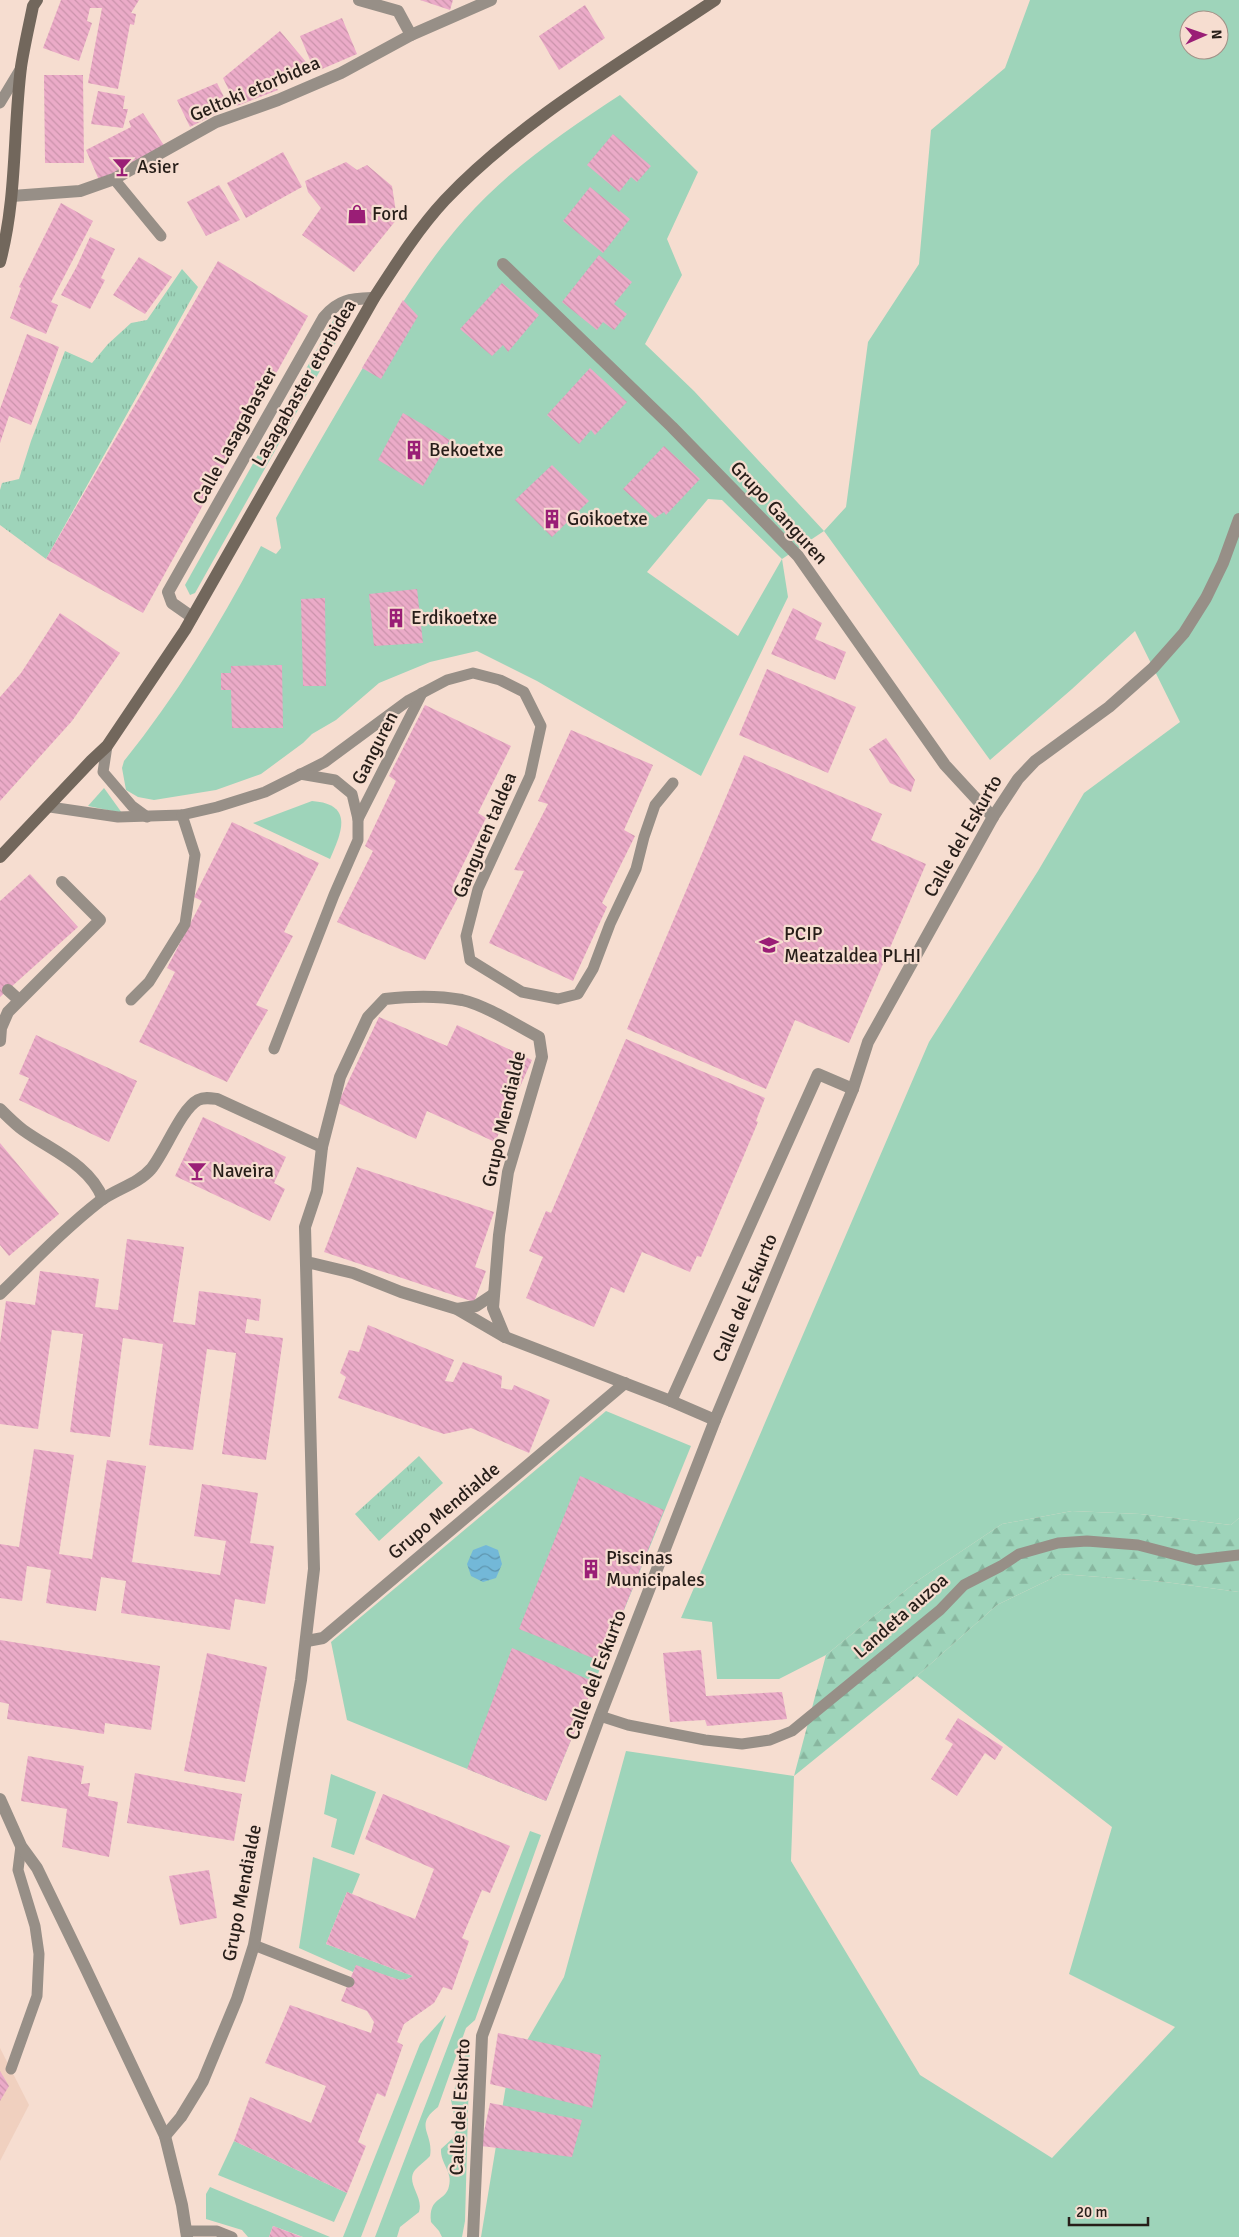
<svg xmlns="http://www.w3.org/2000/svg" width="1239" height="2237" font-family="Signika,sans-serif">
<defs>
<pattern id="forest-firs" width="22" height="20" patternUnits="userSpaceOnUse" patternTransform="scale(1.25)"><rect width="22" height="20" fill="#9ed4ba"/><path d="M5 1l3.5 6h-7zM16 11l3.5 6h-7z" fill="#88b69f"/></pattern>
<pattern id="park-tufts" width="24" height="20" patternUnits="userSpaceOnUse" patternTransform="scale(1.25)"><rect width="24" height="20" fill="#9ed4ba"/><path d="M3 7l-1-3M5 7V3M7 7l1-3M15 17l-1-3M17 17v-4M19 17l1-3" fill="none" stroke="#88b69f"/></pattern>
<pattern id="water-waves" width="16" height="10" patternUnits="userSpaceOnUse" patternTransform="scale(1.25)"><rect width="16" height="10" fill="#73b8d8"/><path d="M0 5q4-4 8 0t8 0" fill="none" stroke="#5e95ae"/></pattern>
<pattern id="building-back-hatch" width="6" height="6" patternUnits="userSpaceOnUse" patternTransform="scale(1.25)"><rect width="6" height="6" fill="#ebabc8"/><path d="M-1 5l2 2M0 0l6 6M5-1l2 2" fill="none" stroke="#ca93ab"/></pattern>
</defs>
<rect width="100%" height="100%" fill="#f6ddd0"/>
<!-- built -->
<polygon fill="#f0d0bf" points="0,2048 29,2105 0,2161"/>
<!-- green -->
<g fill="#9ed4ba" fill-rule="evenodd">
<path d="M1030,0H1239V1518L1231,1525L1140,1514L1072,1511L1002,1524L917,1581L826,1655L779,1679H717L712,1622L681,1618L929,1042L1038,871L1084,793L1180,722L1135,631L1072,689L990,760L824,531L782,559L788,597L701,776L537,681L477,651L430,662L379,683L336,720L312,734L303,743L261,774L216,790L154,800L138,797L126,790L122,768L124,761C178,694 222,621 261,546L276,554L281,548L276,518C307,463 339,408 371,354C399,307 428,261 464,220C509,169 564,132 620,95L698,172L667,239L682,275L645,344L694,391L824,531L846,507L868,342L919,264L931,130L1005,68ZM1189,20H1219V50H1189ZM708,499L722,500L782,559L738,636L647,572Z"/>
<polygon points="353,312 195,593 190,595 185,585 334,319"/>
<polygon points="104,788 122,813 88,806"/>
<path d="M312,801C354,804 342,832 330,859L253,823Z"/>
<polygon points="606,1411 691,1446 546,1801 347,1720 331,1642"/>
<polygon points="1061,1574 1165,1582 1239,1592 1239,2237 481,2237 508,2073 564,1977 626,1751 794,1776 791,1861 920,2075 1052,2158 1175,2027 1069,1974 1112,1827 917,1676 997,1605"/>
<polygon points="331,1774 376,1792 354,1855 331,1847 337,1819 324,1814"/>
<path d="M530,1831L541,1835L475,2020L466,2028L438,2107C413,2126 434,2133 430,2156C426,2161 419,2165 415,2170C405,2183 424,2196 419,2212L400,2227L397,2237H375Z"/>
<polygon points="313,1857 360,1874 352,1894 347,1892 326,1944 413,1976 407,1979 400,1980 356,1966 353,1972 299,1948"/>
<polygon points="446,2015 361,2237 343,2237 420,2044"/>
<path d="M470,2039L465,2221L462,2237H442L439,2231L431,2222C428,2196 446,2202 449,2186C453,2172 440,2163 441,2149L452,2139L457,2129L451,2100Z"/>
<polygon points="234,2141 347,2193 334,2222 218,2175"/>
<polygon points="210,2187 330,2237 303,2237 273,2226 269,2237 248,2237 242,2230 206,2219 206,2194"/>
</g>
<!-- forest -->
<polygon fill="url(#forest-firs)" points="1072,1511 1140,1514 1231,1525 1239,1518 1239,1592 1165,1582 1061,1574 997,1605 917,1676 794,1776 826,1655 917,1581 1002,1524"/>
<!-- park -->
<g fill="url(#park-tufts)">
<polygon points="182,269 198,287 46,559 0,525 0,490 2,483 19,479 31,441 65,351 92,363 108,344 131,323 147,320"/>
<polygon points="419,1456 443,1483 379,1541 355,1514"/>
</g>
<!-- water -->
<polygon fill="url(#water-waves)" points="486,1545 498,1550 502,1564 496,1578 483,1582 471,1576 467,1564 473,1550"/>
<!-- building -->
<g fill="url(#building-back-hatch)">
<polygon points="61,0 139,0 131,13 136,14 134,25 130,24 118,89 88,83 102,8 90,8 87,21 92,23 79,61 43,48"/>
<polygon points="420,0 453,0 450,10"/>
<polygon points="585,5 605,38 559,70 539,36"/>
<polygon points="342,18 357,54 315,72 300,36"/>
<polygon points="280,31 306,62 289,77 285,72 272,83 278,90 237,106 223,78"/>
<polygon points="44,75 83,75 84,163 45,163"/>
<polygon points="217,83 229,107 190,127 177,100"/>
<polygon points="98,91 125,96 123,109 128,109 123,128 91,124"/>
<polygon points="143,113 165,147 99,180 86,150 131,127 129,121"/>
<polygon points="613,134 651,166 637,182 631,177 619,192 587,165"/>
<polygon points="283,152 302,187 246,218 227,183"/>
<polygon points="346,162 357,170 367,165 392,186 397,219 354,272 302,235 321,208 308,192 305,181"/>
<polygon points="219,185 240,220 206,236 187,202"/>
<polygon points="590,187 630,219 603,253 563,221"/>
<polygon points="61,203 93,221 51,302 58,305 46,334 10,318 21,288 19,287"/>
<polygon points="90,237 115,249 101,278 105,280 90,309 61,295 77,266"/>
<polygon points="599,255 632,282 614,304 627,314 614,330 603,322 597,330 562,302"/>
<polygon points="139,257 172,277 145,314 113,295"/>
<polygon points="218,261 308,316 143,613 46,559"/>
<polygon points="502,283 539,315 508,352 503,345 492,356 460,329"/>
<polygon points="403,300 418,316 381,379 362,368"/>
<polygon points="27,334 59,347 31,425 9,416 0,443 0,409"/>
<polygon points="590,368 627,402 595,435 591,430 579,444 547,415"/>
<polygon points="403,413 450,440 423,486 378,460"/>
<polygon points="664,446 700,479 666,515 664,512 655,518 623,489"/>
<polygon points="552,465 589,501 552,537 515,500"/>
<polygon points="417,589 423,643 374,646 369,594"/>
<polygon points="325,598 326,686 303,686 301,599"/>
<polygon points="793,608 822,623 815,639 846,652 835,680 771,654"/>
<polygon points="60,613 120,653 72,721 0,801 0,697 21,673"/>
<polygon points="282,665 283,728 232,728 231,690 221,690 221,673 231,673 231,666"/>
<polygon points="767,669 856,707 828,773 739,735"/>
<polygon points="425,705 511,746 478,813 486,818 453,885 462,890 425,960 337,922 373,851 365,846 396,781 389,776"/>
<polygon points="571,730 653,765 624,830 635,836 602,903 607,907 573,981 489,943 524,871 514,870 548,804 538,801"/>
<polygon points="886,738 915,780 911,792 890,783 869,749"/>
<polygon points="744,755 882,814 871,840 926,864 849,1043 795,1020 766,1089 627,1029"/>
<polygon points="232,822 319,863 284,932 293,936 256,1005 268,1010 227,1082 139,1042 175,972 167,968 202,901 194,897"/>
<polygon points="30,874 78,927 0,997 0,901"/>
<polygon points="379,1017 447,1046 457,1025 532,1060 495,1142 427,1111 416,1139 338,1103"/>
<polygon points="36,1035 137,1081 109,1142 19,1100 29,1078 19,1074"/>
<polygon points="626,1039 765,1098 756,1121 758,1122 701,1257 697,1256 690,1272 642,1252 624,1293 611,1287 594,1327 526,1298 543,1257 529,1251 546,1211 551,1213"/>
<polygon points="203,1117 286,1157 274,1183 285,1189 270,1221 175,1176"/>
<polygon points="0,1143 59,1214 9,1256 0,1245"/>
<polygon points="357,1167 494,1212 475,1267 486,1271 474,1302 324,1252"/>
<polygon points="127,1239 184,1247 173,1322 195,1325 199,1291 261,1299 259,1321 247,1319 245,1333 283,1338 266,1460 222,1454 236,1353 207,1349 193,1450 149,1445 163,1344 123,1338 110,1437 70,1432 83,1334 52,1330 38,1429 0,1424 0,1343 6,1301 35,1305 40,1271 99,1279 95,1307 118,1310"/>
<polygon points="368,1325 454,1360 445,1381 453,1382 463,1362 502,1376 501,1388 512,1390 514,1385 550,1400 529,1453 471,1428 444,1434 338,1398 346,1377 340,1373 349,1350 359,1352"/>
<polygon points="34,1449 74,1455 59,1554 92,1559 107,1460 146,1466 132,1562 220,1575 226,1541 194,1536 202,1484 258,1493 250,1543 274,1546 265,1604 235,1599 230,1630 121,1613 126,1581 101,1577 96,1611 46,1603 51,1570 27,1566 22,1601 0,1598 0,1544 19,1547"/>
<polygon points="580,1476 664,1510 603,1662 519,1629"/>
<polygon points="0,1640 160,1666 151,1730 105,1723 104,1734 7,1719 9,1704 0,1702"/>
<polygon points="512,1648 595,1682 546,1801 467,1769"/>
<polygon points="701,1650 706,1696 782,1692 787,1719 707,1726 705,1720 670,1722 663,1653"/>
<polygon points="207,1653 267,1667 245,1782 184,1771"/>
<polygon points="958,1718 1003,1747 995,1760 985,1753 957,1796 931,1779 953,1744 945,1739"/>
<polygon points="28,1756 84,1766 81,1784 90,1783 88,1796 118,1802 109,1857 62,1847 67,1809 21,1801"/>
<polygon points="135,1773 242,1794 234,1841 127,1823"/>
<polygon points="383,1794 510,1846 490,1893 482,1890 462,1938 469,1941 452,1990 443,1987 434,2003 404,2024 397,2042 403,2045 385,2097 377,2093 358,2142 366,2146 347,2193 234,2141 250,2097 311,2123 326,2086 265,2063 290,2005 371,2033 374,2022 367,2011 341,2001 356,1965 400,1980 407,1979 413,1976 326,1944 347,1892 415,1919 434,1869 365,1839"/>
<polygon points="209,1870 217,1918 180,1925 169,1876"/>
<polygon points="498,2033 601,2055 592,2108 490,2084"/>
<polygon points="0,2071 9,2086 0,2101"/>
<polygon points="490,2103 582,2120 572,2157 481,2146"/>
<polygon points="273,2226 302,2237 269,2237"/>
</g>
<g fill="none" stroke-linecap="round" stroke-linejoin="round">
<!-- lane -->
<g stroke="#978f87" stroke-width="11">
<polyline points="0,103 21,68"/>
<polyline points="114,179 161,236"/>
<polyline points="107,746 103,772 132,806 147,817"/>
<polyline points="50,807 118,817 182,815 217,807 265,792 325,762 409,700 447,680 473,673 500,680 524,692 541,726 530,776 478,889 466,936 470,960 522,992 558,999 578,994 593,969 610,924 636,869 644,837 655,805 673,783"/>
<polyline points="358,819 422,693"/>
<polyline points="131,1000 149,982 185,924 195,855 182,815"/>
<polyline points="274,1049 334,895 358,840 358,819 352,794 335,780 300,774"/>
<polyline points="600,1716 628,1725 705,1740 742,1744 770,1740 792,1731 940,1610 964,1585 1001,1566 1019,1554 1058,1543 1087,1541 1138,1545 1196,1560 1239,1555"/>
<polyline points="254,1945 349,1982"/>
<polyline points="11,2069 37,1996 39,1954 35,1926 18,1870 21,1846"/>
<polyline points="186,2231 217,2231 232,2237"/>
</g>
<!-- street -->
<g stroke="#978f87" stroke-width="12">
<polyline points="359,0 398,11 411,35"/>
<polyline points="12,196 80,191 114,179 216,122 278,100 341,73 411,35 491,0"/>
<polyline points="503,264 672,427 798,556 945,765 993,817"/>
<path d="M192,617L172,603L168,592L324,317C339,299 351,299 374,298"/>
<polyline points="8,990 19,1000"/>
<polyline points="0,1041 1,1028 8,1012 100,920 62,882"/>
<path d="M0,1109C7,1116 15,1124 23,1130C52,1151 89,1164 103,1199"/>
<path d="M0,1294C33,1262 64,1229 100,1201C116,1189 138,1184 151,1169C165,1152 181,1109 198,1100C204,1097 210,1098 217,1099L322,1147"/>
<polyline points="457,1309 476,1306 494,1294"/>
<polyline points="505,1337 671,1401 715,1420"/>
<polyline points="671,1401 818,1074 853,1089"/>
<polyline points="307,1641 323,1638 625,1383"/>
<polyline points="0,1799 21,1846 37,1868 85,1967 165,2136 182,2205 187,2237"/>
<path d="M165,2136L181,2117L203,2081L237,1999L254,1945L301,1680L314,1569L305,1227L317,1191L322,1147L340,1077L368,1017L385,999C411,996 436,995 462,1000C485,1005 518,1026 539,1037L542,1057L508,1172L499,1235L493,1308L505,1337L457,1309L401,1292L353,1273L307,1262"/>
<polyline points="473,2237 482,2036 600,1716 715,1420 853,1089 868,1042 993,817 1018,779 1035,761 1109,707 1153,668 1184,633 1206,598 1223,563 1239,519"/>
</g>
<!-- secondary -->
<g stroke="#72675c" stroke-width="12">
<path d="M0,262C17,198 13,132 21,67C24,47 29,26 33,6L37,0"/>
<path d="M0,857L91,761L107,746L185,630L374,298C396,264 418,229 445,200C521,120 624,61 715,0"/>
</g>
</g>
<!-- icons -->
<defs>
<symbol id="bar-bare" viewBox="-9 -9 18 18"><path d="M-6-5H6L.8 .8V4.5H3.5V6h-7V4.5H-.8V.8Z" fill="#9a1e76" stroke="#f6ddd0" stroke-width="2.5" paint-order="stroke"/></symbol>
<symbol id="shop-bare" viewBox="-9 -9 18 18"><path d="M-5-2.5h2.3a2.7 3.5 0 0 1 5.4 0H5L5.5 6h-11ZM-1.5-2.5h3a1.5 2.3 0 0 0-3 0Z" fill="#9a1e76" stroke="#f6ddd0" stroke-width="2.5" paint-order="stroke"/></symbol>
<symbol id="building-bare" viewBox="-9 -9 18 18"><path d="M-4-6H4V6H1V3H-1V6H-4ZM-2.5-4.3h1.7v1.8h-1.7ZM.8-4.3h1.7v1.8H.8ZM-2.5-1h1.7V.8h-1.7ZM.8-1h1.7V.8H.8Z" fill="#9a1e76" stroke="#f6ddd0" stroke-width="2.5" paint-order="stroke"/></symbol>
<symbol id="university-bare" viewBox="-9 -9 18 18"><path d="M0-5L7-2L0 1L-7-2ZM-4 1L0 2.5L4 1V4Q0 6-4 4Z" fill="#9a1e76" stroke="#f6ddd0" stroke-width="2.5" paint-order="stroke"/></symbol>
</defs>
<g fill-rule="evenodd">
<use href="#bar-bare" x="108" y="153" width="28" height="28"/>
<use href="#shop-bare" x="343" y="200" width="28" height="28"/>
<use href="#building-bare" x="400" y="436" width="28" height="28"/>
<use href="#building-bare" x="538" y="505" width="28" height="28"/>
<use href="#building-bare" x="382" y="604" width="28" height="28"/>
<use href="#university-bare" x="755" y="931" width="28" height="28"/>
<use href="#bar-bare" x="183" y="1157" width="28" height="28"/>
<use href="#building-bare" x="577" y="1555" width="28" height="28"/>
</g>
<g text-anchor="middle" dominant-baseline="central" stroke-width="4.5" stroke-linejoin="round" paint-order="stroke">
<!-- street labels -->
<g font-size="19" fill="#271e19" stroke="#f6ddd0">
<text transform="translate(255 89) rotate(-23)">Geltoki etorbidea</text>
<text transform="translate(304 383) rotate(-60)">Lasagabaster etorbidea</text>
<text transform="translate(235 436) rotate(-61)">Calle Lasagabaster</text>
<text transform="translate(779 513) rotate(47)">Grupo Ganguren</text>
<text transform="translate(375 748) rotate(-63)">Ganguren</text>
<text transform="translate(485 835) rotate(-67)">Ganguren taldea</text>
<text transform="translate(963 836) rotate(-60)">Calle del Eskurto</text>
<text transform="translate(504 1119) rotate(-77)">Grupo Mendialde</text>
<text transform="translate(745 1298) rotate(-67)">Calle del Eskurto</text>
<text transform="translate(444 1511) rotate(-40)">Grupo Mendialde</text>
<text transform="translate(901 1616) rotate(-41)">Landeta auzoa</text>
<text transform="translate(596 1675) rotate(-69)">Calle del Eskurto</text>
<text transform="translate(242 1893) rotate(-79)">Grupo Mendialde</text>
<text transform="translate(460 2107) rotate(-87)">Calle del Eskurto</text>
</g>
<!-- poi labels -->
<g font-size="19" fill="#271e19" stroke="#f6ddd0" text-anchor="start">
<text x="137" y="167">Asier</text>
<text x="372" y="214">Ford</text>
<text x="429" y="450">Bekoetxe</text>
<text x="567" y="519">Goikoetxe</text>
<text x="411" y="618">Erdikoetxe</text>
<text x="784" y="934">PCIP<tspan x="784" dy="22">Meatzaldea PLHI</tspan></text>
<text x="212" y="1171">Naveira</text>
<text x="606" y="1558">Piscinas<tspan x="606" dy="22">Municipales</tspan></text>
</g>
</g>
<!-- north arrow -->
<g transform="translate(1204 35) rotate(88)"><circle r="24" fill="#f6ddd0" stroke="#a39187"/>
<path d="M0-4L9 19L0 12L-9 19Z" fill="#9a1e76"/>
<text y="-8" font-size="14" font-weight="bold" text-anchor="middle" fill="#271e19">N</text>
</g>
<!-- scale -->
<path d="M1069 2217v8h79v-8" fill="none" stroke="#271e19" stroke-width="2.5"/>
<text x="1076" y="2217" font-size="15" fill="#271e19" stroke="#f6ddd0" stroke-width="4" paint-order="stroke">20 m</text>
</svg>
